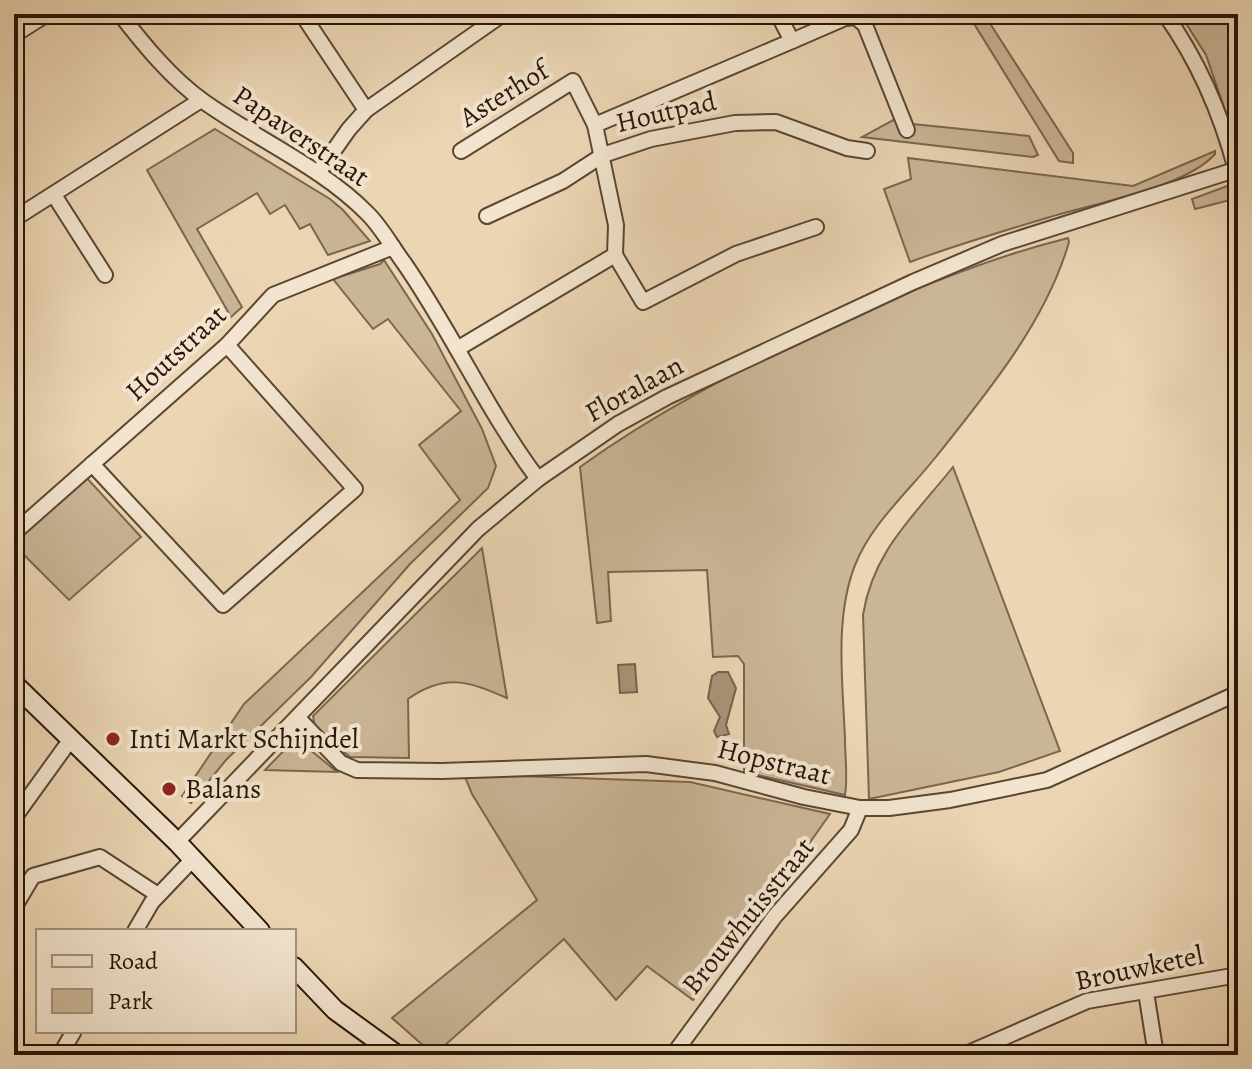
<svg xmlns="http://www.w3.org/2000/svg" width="1252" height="1069" font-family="Alegreya,serif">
<rect width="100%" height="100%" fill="#ebd5b3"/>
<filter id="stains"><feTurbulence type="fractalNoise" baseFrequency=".0025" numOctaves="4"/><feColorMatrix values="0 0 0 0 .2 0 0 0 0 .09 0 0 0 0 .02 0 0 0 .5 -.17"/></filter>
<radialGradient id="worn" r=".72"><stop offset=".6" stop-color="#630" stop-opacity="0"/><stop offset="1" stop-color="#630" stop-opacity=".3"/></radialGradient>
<!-- green -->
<g fill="#cab596" stroke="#7a664f" stroke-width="2">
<polygon points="968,14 984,14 1073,153 1073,163 1059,161"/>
<polygon points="1180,14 1238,14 1238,119 1229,122 1206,55"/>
<polygon points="897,118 903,123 1029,136 1038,155 1033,157 862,137"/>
<polygon points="215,129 330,199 343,210 370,241 328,255 310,224 300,229 285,205 270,214 257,193 197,229 242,307 231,317 147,170"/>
<path d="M1215,151V154C1185,188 1095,203 1050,217C1003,231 956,245 910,262L884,189L911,179L908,158L1133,186Z"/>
<polygon points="1238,182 1238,198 1195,209 1192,199"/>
<path d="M1068,238L1069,242C1046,322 987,393 935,458C908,492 872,523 855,565C834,619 843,684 845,740C845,758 848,777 845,795L744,772V664L738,656L713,657L707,570L608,572L611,621L597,623L580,467C656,412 739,370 823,330C902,294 984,259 1068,238Z"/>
<polygon points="384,260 432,334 482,429 496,466 488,488 410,564 311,677 226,760 191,803 182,796 244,704 460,500 419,445 461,411 388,319 373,329 333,279 380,264"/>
<path d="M953,467L1060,751L999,772L869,799L863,615C873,551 914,516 953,467Z"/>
<polygon points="85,476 141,537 69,600 14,545 14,541"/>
<path d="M482,548L507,698C468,681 445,673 408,699L409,758L350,757L315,728L313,716Z"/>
<polygon points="296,738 337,772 265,770"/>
<polygon points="519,776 690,782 830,814 773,895 693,1000 647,966 616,1000 564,939 434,1055 392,1018 537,900 472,794 465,777"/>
</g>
<!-- water -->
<g fill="#a99479" stroke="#76624c" stroke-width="2">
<polygon points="635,664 637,692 620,693 618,665"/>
<polygon points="718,672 728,672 736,688 726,725 729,734 717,737 714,731 720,717 708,698 712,676"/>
</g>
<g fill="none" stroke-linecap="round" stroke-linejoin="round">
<defs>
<g id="street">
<path d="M120,14C144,45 171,78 203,101C256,139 322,167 368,214C382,228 392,247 404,263C452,332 487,411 538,479"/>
<polyline points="302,14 366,110"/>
<path d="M1165,14C1199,62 1221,113 1236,170"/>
<polyline points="14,35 47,14"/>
<polyline points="792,41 845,18 856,17 865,25 907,130"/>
<polyline points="461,151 573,81 595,125"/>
<polyline points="318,173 349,129 366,110 503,14"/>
<polyline points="54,195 105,275"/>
<polyline points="487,216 563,181 603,155 651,139 735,123 776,122 847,148 867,151"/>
<polyline points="14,219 201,100"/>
<polyline points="615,255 643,302 736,254 816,227"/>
<polyline points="457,349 615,255 616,225 595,125 792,41 778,14"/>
<polyline points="92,464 223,605 355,489 227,345"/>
<polyline points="14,533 227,345 273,295 393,247"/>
<polyline points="298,718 341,763 357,770 441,771 646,764 715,773 804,797 860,808 889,808 950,800 1047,780 1238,693"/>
<polyline points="14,818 71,739"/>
<polyline points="177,842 478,529 538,479 618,424 667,397 913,282 1002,244 1238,169"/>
<polyline points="14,908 33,876 100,857 158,895"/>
<polyline points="135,931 152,902 193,859"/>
<polyline points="1146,992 1156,1055"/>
<polyline points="60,1055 74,1031"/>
<polyline points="673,1055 775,916 851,830 860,808"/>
<polyline points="964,1055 1087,1001 1238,975"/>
</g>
<g id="secondary">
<polyline points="14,684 177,842 260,931"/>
<polyline points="294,967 335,1010 397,1055"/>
</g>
</defs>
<!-- street casing -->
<use href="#street" stroke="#5a4633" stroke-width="18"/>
<!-- secondary casing -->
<use href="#secondary" stroke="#291608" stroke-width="22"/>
<!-- street -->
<use href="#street" stroke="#f2e4ce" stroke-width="14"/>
<!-- secondary -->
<use href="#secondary" stroke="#f2e4ce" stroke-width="18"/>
</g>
<!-- markers -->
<g fill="#8f2418" stroke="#f2e4ce" stroke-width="3">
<circle cx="113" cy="739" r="8"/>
<circle cx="169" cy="789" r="8"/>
</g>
<g text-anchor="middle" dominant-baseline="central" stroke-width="8" stroke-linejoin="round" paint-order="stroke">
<!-- street labels -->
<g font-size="28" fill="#291608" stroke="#f2e4ce">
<text transform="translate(504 94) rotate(-32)">Asterhof</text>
<text transform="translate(666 112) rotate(-13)">Houtpad</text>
<text transform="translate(301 136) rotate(34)">Papaverstraat</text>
<text transform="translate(176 353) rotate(-43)">Houtstraat</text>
<text transform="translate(634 389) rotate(-29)">Floralaan</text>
<text transform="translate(774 762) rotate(14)">Hopstraat</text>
<text transform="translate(748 916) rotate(-51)">Brouwhuisstraat</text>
<text transform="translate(1139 968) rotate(-12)">Brouwketel</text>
</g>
<!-- poi labels -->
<g font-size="28" fill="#291608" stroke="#f2e4ce" text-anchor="start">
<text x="129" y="739">Inti Markt Schijndel</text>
<text x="185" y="789">Balans</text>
</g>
</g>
<!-- margin -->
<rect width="1252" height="1069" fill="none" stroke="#ebd5b3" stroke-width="48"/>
<rect x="16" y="16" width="1220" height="1037" fill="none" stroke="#291608" stroke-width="4"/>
<rect x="24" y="24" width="1204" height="1021" fill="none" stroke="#291608" stroke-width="2"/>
<!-- legend -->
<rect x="36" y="929" width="260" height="104" fill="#f2e4ce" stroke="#a2927f" stroke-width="2"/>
<rect x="52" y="955" width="40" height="12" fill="#f2e4ce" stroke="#a2927f" stroke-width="2"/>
<text x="108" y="969" font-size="24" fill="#291608">Road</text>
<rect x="52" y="989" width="40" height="24" fill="#cab596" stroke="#a2927f" stroke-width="2"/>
<text x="108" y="1009" font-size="24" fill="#291608">Park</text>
<rect width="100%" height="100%" filter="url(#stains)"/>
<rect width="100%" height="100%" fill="url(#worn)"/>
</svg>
